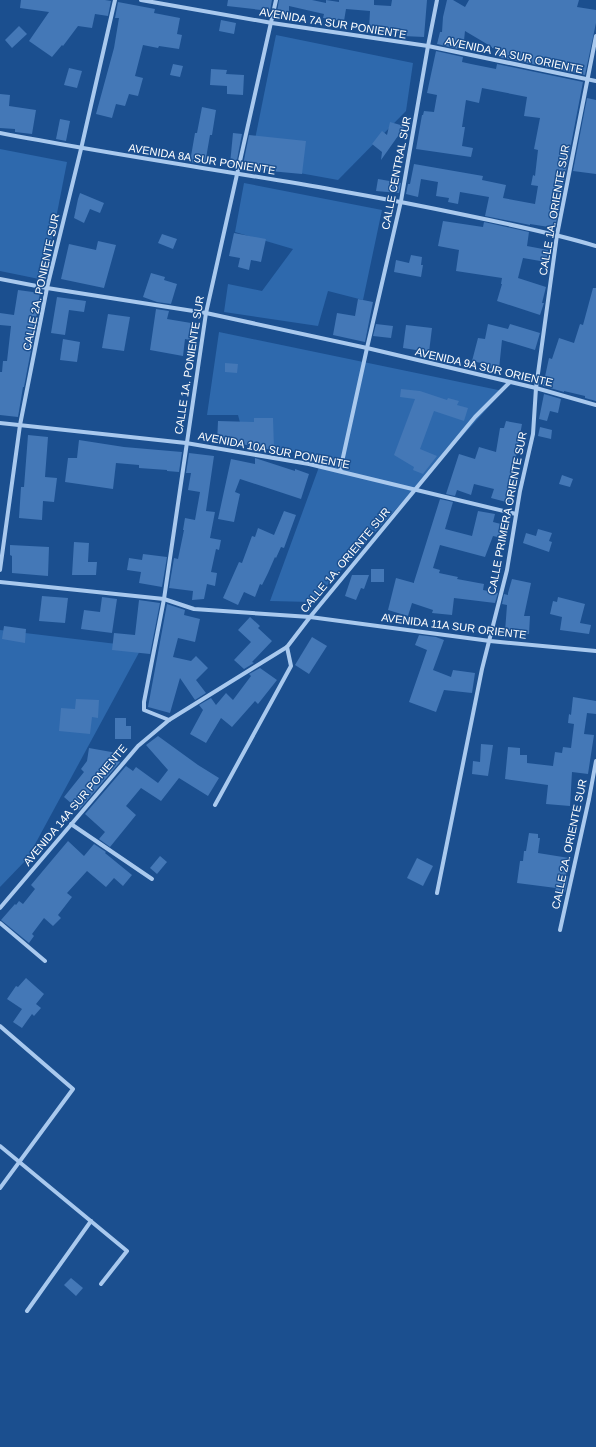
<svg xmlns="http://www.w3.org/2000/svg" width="596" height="1447" font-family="Arial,sans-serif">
<rect width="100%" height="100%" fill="#1b4f8f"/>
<!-- green -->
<g fill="#2e69ad">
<polygon points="276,35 413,63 406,111 338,180 250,164"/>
<polygon points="0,149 67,162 44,280 0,271"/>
<polygon points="244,183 382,210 363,300 328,291 318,326 224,312 228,284 262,291 293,249 235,232"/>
<polygon points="219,332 503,391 312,602 270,601 323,456 246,445 238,415 207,415"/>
<polygon points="0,630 142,647 27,859 0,887"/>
</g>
<!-- building -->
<g fill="#4478b7">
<polygon points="21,0 105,0 111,1 108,16 95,14 92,28 78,26 63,46 62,45 52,57 29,41 49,12 20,8"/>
<polygon points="228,0 272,0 270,11 227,6"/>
<polygon points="279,0 312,0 326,3 326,0 339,2 339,0 374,0 374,5 391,6 392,0 427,0 424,37 403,36 403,33 369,29 370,11 346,9 344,21 323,18 324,14 289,6 289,16 279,15 279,12 277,12"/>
<polygon points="447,0 453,0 465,7 469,0 579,0 577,7 596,10 596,23 585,75 498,57 499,49 492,48 492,47 465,31 463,50 437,44 440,32 442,32 443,17"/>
<polygon points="118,2 155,9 154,13 180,18 177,34 182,35 179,49 159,46 158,48 143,45 135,76 143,78 138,96 129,94 125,106 116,104 112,118 96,114 114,48 119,18 115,18"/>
<polygon points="221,20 236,23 234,34 219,31"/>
<polygon points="19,26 27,34 12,48 5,40"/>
<polygon points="436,51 463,57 462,62 471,64 496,69 497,64 583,82 555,228 530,224 530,225 485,216 489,197 460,192 458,204 448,202 449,198 436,196 438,182 421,179 418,197 406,194 408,184 410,184 414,164 483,176 482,180 506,185 503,198 535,204 538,186 531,185 533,175 535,176 538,150 534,149 540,118 524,116 527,97 482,88 479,103 466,100 462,127 465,127 462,146 473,148 471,157 416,149 422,115 423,115 424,111 434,112 437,95 427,93"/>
<polygon points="173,64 183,66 180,77 170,75"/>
<polygon points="69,68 82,71 77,88 64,85"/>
<polygon points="211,69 227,70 226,74 244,75 243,95 227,94 227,86 210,85"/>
<polygon points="0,94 10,95 9,106 36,110 32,134 15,132 15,129 0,128"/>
<polygon points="587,98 596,100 596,174 573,171"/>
<polygon points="202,107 216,110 212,135 210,135 205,164 190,162 195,133 197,133"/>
<polygon points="60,119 70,121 66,141 56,139"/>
<polygon points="390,122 404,126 401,137 398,136 381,160 382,152 372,144 382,131 387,135"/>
<polygon points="233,133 242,134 236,165 230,164"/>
<polygon points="249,135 306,141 302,174 250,169 250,166 243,165"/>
<polygon points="378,179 401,183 399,193 376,191"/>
<polygon points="80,193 104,203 100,213 90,209 84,223 74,218 78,199"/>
<polygon points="443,221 483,227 484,222 529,232 527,246 548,250 546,262 523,258 518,278 546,287 542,303 544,303 540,315 497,301 502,284 501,284 502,278 456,271 459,250 438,246"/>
<polygon points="234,233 266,239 261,262 251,260 249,270 238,267 240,258 229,256"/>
<polygon points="162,234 177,239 173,249 158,243"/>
<polygon points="98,241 116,245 104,288 61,279 69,244 96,250"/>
<polygon points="411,255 422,257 421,265 423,265 421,277 394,272 396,260 409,263"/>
<polygon points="151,273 165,277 164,280 177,284 171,304 157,302 143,297"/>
<polygon points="593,288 596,288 596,401 585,398 585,396 564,391 564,392 543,386 549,358 552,359 559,338 574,343 580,324 583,325"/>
<polygon points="18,290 40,293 32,345 24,387 23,387 18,417 0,415 0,372 2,372 3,361 7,361 11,326 0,325 0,313 14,315"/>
<polygon points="57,297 86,301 84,312 69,310 65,335 51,333"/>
<polygon points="358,299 373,302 365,342 333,335 337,313 355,316"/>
<polygon points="156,309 169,311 167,319 197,324 195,341 185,339 183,356 150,350"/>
<polygon points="108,314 130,317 124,351 102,348"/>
<polygon points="376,324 393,326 391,338 373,336"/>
<polygon points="488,324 508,329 510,324 540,333 535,350 502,340 499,369 490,368 490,365 472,361 478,338 485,339"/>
<polygon points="406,325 432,328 429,352 403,348"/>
<polygon points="63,339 80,342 77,362 60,360"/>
<polygon points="225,363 238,364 237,373 225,372"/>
<polygon points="401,389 420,391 447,400 448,398 459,401 457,405 468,408 464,421 434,411 420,449 437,456 423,474 413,470 414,467 394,455 415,399 400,397"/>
<polygon points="544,394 561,399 558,413 550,411 547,421 539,419"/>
<polygon points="254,418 273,418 274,449 255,449 255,445 217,444 218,421 254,422"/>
<polygon points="506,421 522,424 510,489 514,490 510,503 491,498 494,489 474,484 471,495 457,490 455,496 446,494 459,454 475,459 479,447 496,452 500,428 504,428"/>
<polygon points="540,427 552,430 551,439 538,436"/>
<polygon points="28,435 48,437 45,477 57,478 54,502 43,501 42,520 19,518 21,487 24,487"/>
<polygon points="79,440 124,447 182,452 179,472 167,471 167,470 139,468 139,465 116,463 113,489 65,482 68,458 77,458"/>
<polygon points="189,453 214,456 206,511 215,512 210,538 221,540 219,550 216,549 211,572 217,573 215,586 207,584 204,599 192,600 193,591 169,588 174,558 178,559 184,530 183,530 185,518 195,520 200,492 188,490 191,473 186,473"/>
<polygon points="255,458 295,471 295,469 309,474 301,499 240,479 235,492 240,494 234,522 218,519 231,459 255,464"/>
<polygon points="562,475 573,479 570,487 559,484"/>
<polygon points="440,499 453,502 445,529 472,536 478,511 495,514 493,522 505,525 502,538 493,536 485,557 440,545 433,568 440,570 439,573 458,577 457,579 484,584 483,590 498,593 495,603 454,598 452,615 432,613 433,610 412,603 408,616 388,610 396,578 414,583 414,582"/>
<polygon points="284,511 296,515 284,548 281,547 276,558 275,557 268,573 262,585 260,584 255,597 244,592 238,605 223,598 239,562 242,563 252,536 255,537 258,528 274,535"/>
<polygon points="538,529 552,533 549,541 552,542 549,552 523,543 526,533 536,536"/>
<polygon points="74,542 89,543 88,562 97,562 96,575 72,575"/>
<polygon points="10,545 49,547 48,576 12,573 12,556 10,555"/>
<polygon points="143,554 167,557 162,587 139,583 141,572 127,570 129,558 142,560"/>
<rect x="371" y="569" width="13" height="13"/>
<polygon points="352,575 369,575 364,589 361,588 356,600 345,596"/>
<polygon points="512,579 531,583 524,616 530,616 529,634 505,632 507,605 502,604 504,594 508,595 508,593"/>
<polygon points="42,596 68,598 65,623 39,621"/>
<polygon points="102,597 117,599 112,633 81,629 84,610 100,612"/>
<polygon points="558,597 585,604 580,623 591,625 589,634 560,630 562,617 550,614 553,601 557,602"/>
<polygon points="139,600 160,603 150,654 112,650 114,633 135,635"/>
<polygon points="167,604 185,610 184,615 200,619 195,642 178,638 173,657 191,661 196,656 208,668 196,680 206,693 195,700 180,678 170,713 148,707"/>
<polygon points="250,617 260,626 258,628 272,641 252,662 254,663 244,669 234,660 251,642 238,630"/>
<polygon points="4,626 26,629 25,643 2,639"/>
<polygon points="419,635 436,637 444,640 433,670 451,677 453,670 475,673 472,693 444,690 436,712 409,702 427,650 415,645"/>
<polygon points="312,637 327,646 309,674 295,665"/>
<polygon points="260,668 277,680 258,704 255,701 232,727 221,718 206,743 190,734 203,710 199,705 211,698 216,705 226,693 233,700 251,676 249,674"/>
<polygon points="573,697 596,701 596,714 587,713 584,734 594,735 588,774 572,772 570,806 546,804 548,785 505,779 508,747 520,748 520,755 527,755 527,763 553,766 555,752 562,753 563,747 571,748 574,724 568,723 569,714 571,715"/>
<polygon points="76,699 99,700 98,718 92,717 90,734 59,731 61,708 75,709"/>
<polygon points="115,718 126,718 126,726 131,726 131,739 115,739"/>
<polygon points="158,736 198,765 219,778 208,796 179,778 161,801 141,788 126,806 136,815 110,847 99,839 105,832 85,814 126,766 133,771 136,767 158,783 168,770 146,745"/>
<polygon points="481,744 493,745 488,776 472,774 473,761 480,762"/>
<polygon points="89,748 117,753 116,759 120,762 79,810 64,797 84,772 81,769 87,761"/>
<polygon points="529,833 538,834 538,838 540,838 538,853 569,858 566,876 568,876 565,892 555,891 556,888 517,883 520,861 523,861 524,851 526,851"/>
<polygon points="68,841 84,856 94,844 106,852 105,853 132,875 123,886 114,878 106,887 87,871 67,893 72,897 58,915 61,918 53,926 44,918 32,934 34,936 29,943 1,920 15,904 16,905 19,901 23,904 35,889 31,885"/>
<polygon points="160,856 167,862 157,874 150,868"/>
<polygon points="417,858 433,866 423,886 407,878"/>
<polygon points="26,978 44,994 36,1004 41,1008 34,1016 32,1014 22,1028 13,1022 22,1009 7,999 16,986 18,987"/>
<polygon points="71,1278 83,1288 76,1296 64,1285"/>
</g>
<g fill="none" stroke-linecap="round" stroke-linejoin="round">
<!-- minor -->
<g stroke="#a9c9ee" stroke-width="4">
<polyline points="141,0 272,23 428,46 596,81"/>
<path d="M0,133C155,163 311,182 465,215C509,224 553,233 596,246"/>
<polyline points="0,279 47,288 206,313 367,348 536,388 596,405"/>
<polyline points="0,423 186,443 309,464 516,514"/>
<polyline points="340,471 367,348 401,201 428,46 437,0"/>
<polyline points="0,570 20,425 47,288 81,149 115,0"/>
<polyline points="0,582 164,599 194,609 310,617 490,641 596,651"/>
<polyline points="169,720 144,710 144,702 164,599 206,313 276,0"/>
<polyline points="215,805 291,666 287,647"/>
<polyline points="71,824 152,879"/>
<polyline points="437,893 482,669 507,570 520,491 533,434 536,388 557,235 596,36"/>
<polyline points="0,908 138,746 169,720 287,647 310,617 475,417 510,382"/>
<polyline points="0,923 45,961"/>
<polyline points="560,930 589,799 596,761"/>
<polyline points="0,1026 73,1089 0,1188"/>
<polyline points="0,1146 127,1251 101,1284"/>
<polyline points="27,1311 91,1221"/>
</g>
</g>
<g text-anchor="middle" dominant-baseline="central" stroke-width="3" stroke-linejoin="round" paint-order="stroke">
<!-- street labels -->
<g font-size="11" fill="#fff" stroke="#1b4f8f">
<text transform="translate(333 23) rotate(9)">AVENIDA 7A SUR PONIENTE</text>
<text transform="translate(514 55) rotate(12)">AVENIDA 7A SUR ORIENTE</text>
<text transform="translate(202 159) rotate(9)">AVENIDA 8A SUR PONIENTE</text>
<text transform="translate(396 173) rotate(-79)">CALLE CENTRAL SUR</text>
<text transform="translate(554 210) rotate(-80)">CALLE 1A. ORIENTE SUR</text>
<text transform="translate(41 282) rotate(-78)">CALLE 2A. PONIENTE SUR</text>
<text transform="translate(189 365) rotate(-81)">CALLE 1A. PONIENTE SUR</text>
<text transform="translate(484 367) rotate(13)">AVENIDA 9A SUR ORIENTE</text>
<text transform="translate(274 450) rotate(11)">AVENIDA 10A SUR PONIENTE</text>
<text transform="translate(507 513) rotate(-79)">CALLE PRIMERA ORIENTE SUR</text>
<text transform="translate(345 560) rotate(-50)">CALLE 1A. ORIENTE SUR</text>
<text transform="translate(454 626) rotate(7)">AVENIDA 11A SUR ORIENTE</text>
<text transform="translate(75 805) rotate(-50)">AVENIDA 14A SUR PONIENTE</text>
<text transform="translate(569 844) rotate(-78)">CALLE 2A. ORIENTE SUR</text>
</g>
</g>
</svg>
